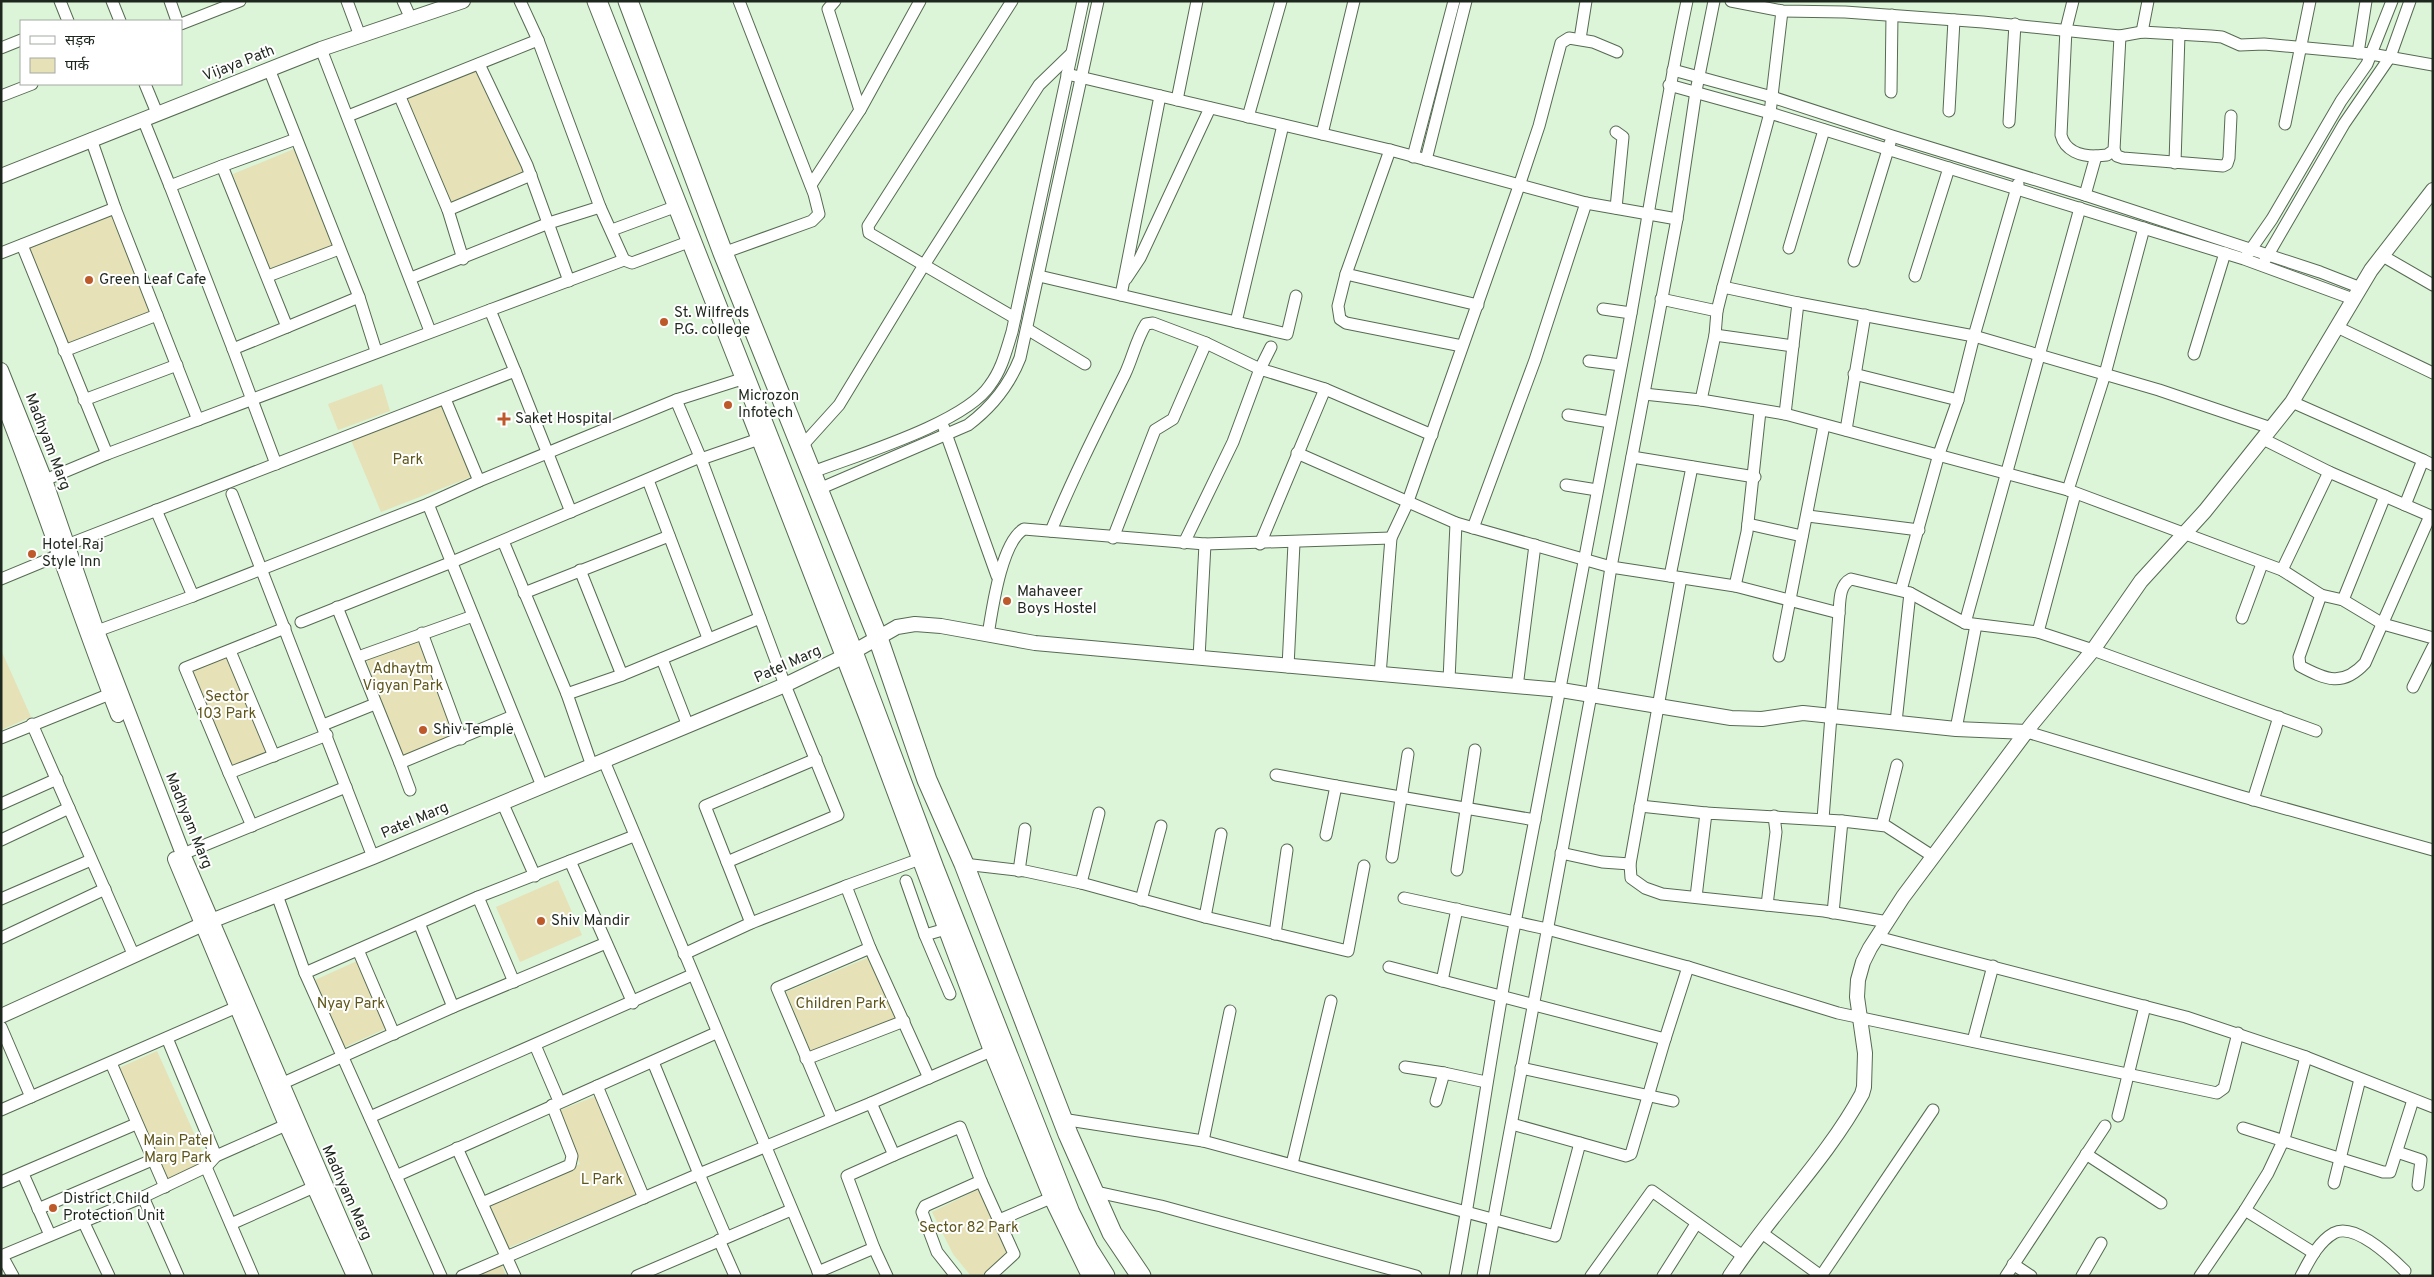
<svg xmlns="http://www.w3.org/2000/svg" width="2434" height="1277" font-family="Overpass,'Noto Sans Devanagari',sans-serif">
<rect width="100%" height="100%" fill="#dcf4d8"/>
<!-- green -->
<g fill="#e6e1b7">
<polygon points="479,64 531,175 448,210 400,97"/>
<polygon points="294,149 336,247 268,276 233,174"/>
<polygon points="113,215 152,313 65,345 28,247"/>
<polygon points="382,384 390,411 338,430 328,404"/>
<polygon points="442,406 471,477 381,512 351,440"/>
<polygon points="420,641 454,737 402,757 366,659"/>
<polygon points="1,650 31,717 1,730"/>
<polygon points="230,651 274,756 229,773 185,668"/>
<polygon points="558,880 582,935 520,962 496,907"/>
<polygon points="872,956 897,1017 811,1052 786,992"/>
<polygon points="357,961 387,1028 345,1047 315,980"/>
<polygon points="157,1051 207,1162 168,1182 119,1068"/>
<polygon points="596,1096 637,1194 508,1248 489,1202 580,1164 558,1111"/>
<polygon points="979,1189 1008,1254 982,1276 971,1276 953,1254 932,1212"/>
<polygon points="501,1262 506,1276 470,1276"/>
</g>
<g fill="none" stroke-linecap="round" stroke-linejoin="round">
<defs>
<g id="minor">
<polyline points="60,1 68,21"/>
<polyline points="112,1 120,21"/>
<polyline points="170,1 177,21"/>
<polyline points="347,1 360,36"/>
<polyline points="403,1 411,19"/>
<polyline points="520,1 538,40 600,207 624,260"/>
<polyline points="835,1 828,9 860,110"/>
<polyline points="1012,1 868,226 869,233 924,265 1039,85 1071,54"/>
<polyline points="1731,1 1782,11 1845,12 1983,22 2120,36 2142,32 2211,36 2222,37 2240,45 2264,44 2371,54 2433,65"/>
<path d="M2073,1L2066,29L2061,135C2065,151 2081,156 2096,156L2085,195"/>
<polyline points="181,24 240,1"/>
<polyline points="2142,32 2148,1"/>
<polyline points="1580,39 1586,1"/>
<polyline points="1,48 21,40"/>
<polyline points="321,49 430,331"/>
<polyline points="2358,53 2366,1"/>
<polyline points="479,64 527,165 569,281"/>
<polyline points="269,69 359,297 376,351"/>
<polyline points="1673,70 1772,97 1892,136 2085,195 2320,272 2361,288"/>
<polyline points="1067,74 1390,150 1586,203 1677,219"/>
<polyline points="145,84 157,113"/>
<polyline points="1669,85 1770,113 2244,259 2353,299"/>
<polyline points="1891,92 1892,15"/>
<polyline points="1,96 32,84"/>
<polyline points="400,97 448,210 463,259"/>
<polyline points="1177,100 1197,1"/>
<polyline points="1949,111 1954,20"/>
<polyline points="348,116 538,40"/>
<polyline points="1248,117 1281,1"/>
<polyline points="143,119 170,186 222,166 287,327 233,349 276,464"/>
<polyline points="2009,122 2015,24"/>
<polyline points="2285,124 2310,1"/>
<polyline points="1283,125 1236,322 1287,334 1296,296"/>
<polyline points="1616,132 1623,137 1616,208"/>
<polyline points="1322,134 1354,1"/>
<polyline points="91,139 115,208 198,420"/>
<polyline points="1390,150 1346,274 1338,306 1340,319 1346,323 1462,346"/>
<polyline points="2114,150 2117,156 2123,158 2223,166 2227,164 2229,158 2231,116"/>
<polyline points="2096,156 2107,155 2114,150 2120,36"/>
<polyline points="1413,157 1454,1"/>
<polyline points="1426,160 1466,1"/>
<polyline points="2175,163 2179,34"/>
<polyline points="222,166 296,139"/>
<polyline points="811,185 860,110 920,1"/>
<polyline points="170,186 233,349"/>
<polyline points="448,210 531,175"/>
<polyline points="612,230 669,209"/>
<polyline points="22,245 107,454"/>
<polyline points="1789,248 1824,130"/>
<polyline points="1,253 115,208"/>
<polyline points="723,253 812,221 819,214 814,194 739,1"/>
<polyline points="2247,255 2272,219 2341,101 2367,64 2392,1"/>
<polyline points="2381,255 2433,285"/>
<polyline points="2265,260 2344,124 2390,57 2410,1"/>
<polyline points="1854,261 1890,143"/>
<polyline points="1346,274 1478,305"/>
<polyline points="268,276 339,249"/>
<polyline points="1039,276 1236,322"/>
<polyline points="1915,276 1949,168"/>
<polyline points="411,278 549,223 600,207"/>
<polyline points="1126,279 1140,258 1210,108"/>
<polyline points="1723,287 1770,113 1782,11"/>
<polyline points="1121,295 1160,96"/>
<polyline points="1661,299 1717,311 1715,335 1701,400"/>
<polyline points="1798,303 1974,336 2159,390 2271,428"/>
<polyline points="1603,309 1631,313"/>
<polyline points="1717,311 1723,287 1798,303 1785,414"/>
<polyline points="287,327 359,297"/>
<polyline points="2337,327 2433,373"/>
<polyline points="1027,329 1085,364"/>
<polyline points="1715,335 1793,346"/>
<polyline points="64,351 157,315"/>
<polyline points="2194,354 2225,253"/>
<polyline points="1589,361 1621,365"/>
<polyline points="515,371 571,512"/>
<polyline points="1854,374 1958,400"/>
<polyline points="1644,394 1701,400 1785,414 2068,490 2282,570 2321,595 2343,600 2383,624 2433,638"/>
<polyline points="445,399 479,481"/>
<polyline points="84,400 177,365"/>
<polyline points="676,400 701,459 785,685 838,815 727,862"/>
<polyline points="2292,402 2423,460"/>
<polyline points="1568,415 1610,422"/>
<polyline points="944,428 997,576"/>
<polyline points="1846,430 1865,315"/>
<polyline points="2263,439 2329,472"/>
<polyline points="802,446 839,405 924,265 1015,318"/>
<polyline points="1297,453 1456,523 1611,567 1735,586 1839,613"/>
<polyline points="1632,457 1755,477"/>
<polyline points="701,459 759,439"/>
<path d="M813,472C857,455 965,423 990,385C1002,369 1006,351 1012,332L1083,1"/>
<polyline points="45,480 107,454 490,310"/>
<polyline points="648,480 708,638"/>
<polyline points="1566,485 1597,490"/>
<path d="M819,489L968,425C992,407 1009,386 1020,358L1098,1"/>
<polyline points="2068,490 2105,374 2144,228"/>
<polyline points="232,494 373,857"/>
<polyline points="428,504 542,786"/>
<polyline points="2405,505 2423,460 2433,465"/>
<polyline points="156,510 193,596"/>
<polyline points="1808,516 1919,530"/>
<polyline points="1748,524 1802,536"/>
<polyline points="1473,528 1535,360 1586,203"/>
<path d="M1051,531C1073,477 1099,426 1125,374C1133,357 1136,340 1146,324L1153,323L1206,343L1260,369L1271,347"/>
<polyline points="1113,538 1155,430 1173,419 1206,343"/>
<polyline points="503,541 567,694 592,766"/>
<polyline points="1184,543 1233,442 1260,369 1325,389"/>
<polyline points="1260,544 1325,389 1432,435"/>
<polyline points="580,570 622,675"/>
<polyline points="2282,570 2329,472 2433,517"/>
<polyline points="1670,576 1692,467"/>
<polyline points="1681,578 1630,864 1631,878 1645,888 1662,894 1824,911 1888,922"/>
<polyline points="1,579 59,555 67,545 515,371 490,310 624,260 632,263 683,244"/>
<polyline points="1735,586 1747,532 1760,411"/>
<polyline points="1901,590 1939,454 1958,400 1974,336 2018,184"/>
<polyline points="524,593 669,536"/>
<path d="M2321,595L2299,657L2300,666C2326,680 2343,687 2365,663L2430,516"/>
<polyline points="2343,600 2385,496"/>
<polyline points="337,607 400,763 513,716"/>
<polyline points="2242,618 2262,564"/>
<polyline points="301,622 452,562 700,457"/>
<polyline points="1965,623 2080,208"/>
<polyline points="285,628 185,668 229,773 327,735"/>
<polyline points="97,631 193,596 428,504 479,481 676,400 745,378"/>
<polyline points="2038,632 2075,494"/>
<polyline points="422,633 461,739"/>
<path d="M988,635C992,611 1001,542 1024,529L1205,544L1391,538"/>
<polyline points="230,651 274,756"/>
<polyline points="1779,656 1824,425"/>
<polyline points="358,657 473,616"/>
<polyline points="1199,658 1205,544"/>
<polyline points="662,659 688,726"/>
<polyline points="1288,667 1294,543"/>
<polyline points="1380,675 1391,538 1407,504 1519,186 1539,126 1561,43 1569,38 1593,42 1617,52"/>
<polyline points="1449,680 1456,523"/>
<polyline points="1517,687 1535,545"/>
<polyline points="2413,687 2433,647"/>
<polyline points="567,694 622,675 760,618"/>
<polyline points="1896,722 1910,593"/>
<polyline points="32,724 134,956"/>
<polyline points="323,725 375,704"/>
<polyline points="1956,729 1976,625"/>
<polyline points="2027,732 2240,796 2433,850"/>
<polyline points="1,738 110,694"/>
<polyline points="604,761 820,1276"/>
<polyline points="400,763 410,790"/>
<polyline points="229,773 252,826"/>
<polyline points="1276,775 1336,786"/>
<polyline points="2253,800 2279,717"/>
<polyline points="502,802 535,876"/>
<polyline points="1,804 57,779"/>
<polyline points="1640,806 1706,813"/>
<path d="M1823,819L1839,613C1840,601 1839,585 1851,579L1910,593L1965,623L2038,632L2093,650L2316,731"/>
<polyline points="1882,825 1897,765"/>
<polyline points="1326,835 1336,786 1535,820"/>
<polyline points="1,840 69,808"/>
<polyline points="1561,853 1602,862 1630,864"/>
<polyline points="183,854 346,787"/>
<polyline points="1392,857 1408,754"/>
<polyline points="920,859 846,886 870,948 929,1078"/>
<polyline points="570,861 633,1003"/>
<polyline points="964,864 1025,871 1081,883 1205,917 1348,951 1364,866"/>
<polyline points="1457,870 1475,750"/>
<polyline points="1019,871 1025,829"/>
<polyline points="906,881 925,935"/>
<polyline points="1081,883 1099,813"/>
<polyline points="277,895 305,973 441,1276"/>
<polyline points="478,897 514,982"/>
<polyline points="1696,897 1706,813 1842,821"/>
<polyline points="1404,898 1547,929 1688,967 1838,1013 2217,1093 2224,1088 2238,1033"/>
<polyline points="1,899 91,860"/>
<polyline points="1141,900 1161,826"/>
<polyline points="1767,905 1776,832 1774,816"/>
<polyline points="1833,913 1842,821 1886,826 1934,857"/>
<polyline points="1205,917 1221,834"/>
<polyline points="419,923 453,1007"/>
<polyline points="751,923 705,806 816,759"/>
<polyline points="946,929 925,935 950,994"/>
<polyline points="1275,934 1287,850"/>
<polyline points="1877,937 2186,1017 2306,1057 2433,1107"/>
<polyline points="1,938 105,889"/>
<polyline points="358,950 394,1034"/>
<polyline points="684,954 751,923 846,886"/>
<polyline points="1389,967 1665,1039 1688,967"/>
<polyline points="305,973 478,897 634,836"/>
<polyline points="1442,981 1457,909"/>
<polyline points="1,1027 31,1097"/>
<polyline points="167,1038 216,1156"/>
<polyline points="1973,1041 1993,966"/>
<polyline points="535,1045 559,1101"/>
<polyline points="2306,1057 2284,1139 2268,1173 2245,1210 2314,1253"/>
<polyline points="806,1059 904,1021"/>
<polyline points="653,1062 699,1174 871,1103 894,1155 847,1176 874,1248"/>
<polyline points="111,1063 165,1187"/>
<polyline points="1405,1067 1444,1073"/>
<polyline points="1521,1068 1673,1101"/>
<polyline points="281,1084 453,1007 606,943"/>
<polyline points="597,1086 644,1198"/>
<polyline points="1436,1101 1444,1073 1486,1082"/>
<polyline points="871,1103 991,1051"/>
<polyline points="1,1110 237,1007"/>
<polyline points="2118,1116 2145,1006"/>
<polyline points="370,1117 692,975"/>
<polyline points="832,1118 777,988 870,948"/>
<polyline points="1062,1119 1203,1141 1555,1236 1580,1143"/>
<polyline points="1512,1124 1626,1156 1631,1154 1665,1039"/>
<polyline points="2243,1128 2383,1172 2390,1172 2413,1100"/>
<polyline points="1203,1141 1230,1011"/>
<polyline points="457,1148 515,1276"/>
<polyline points="2397,1152 2421,1160 2418,1185"/>
<polyline points="2086,1154 2161,1203"/>
<polyline points="894,1155 960,1127 981,1181 1014,1254 990,1276"/>
<polyline points="1292,1164 1331,1001"/>
<polyline points="206,1167 253,1276"/>
<polyline points="23,1174 50,1235"/>
<polyline points="396,1176 716,1033"/>
<polyline points="1,1182 136,1124"/>
<polyline points="2334,1183 2360,1079"/>
<polyline points="1092,1191 1161,1206 1416,1276"/>
<polyline points="143,1197 178,1276"/>
<polyline points="482,1203 570,1165 572,1156 552,1105"/>
<polyline points="38,1209 152,1160"/>
<polyline points="999,1220 1051,1198"/>
<polyline points="84,1223 109,1276"/>
<polyline points="231,1224 314,1187"/>
<polyline points="1762,1233 1821,1276"/>
<polyline points="719,1240 735,1276"/>
<polyline points="1,1256 143,1197 206,1167 216,1156 286,1125"/>
<polyline points="2,1256 13,1276"/>
<polyline points="2013,1264 2031,1276"/>
<polyline points="818,1272 874,1248 887,1276"/>
<polyline points="462,1276 699,1174 726,1237"/>
<polyline points="637,1276 791,1210"/>
<polyline points="956,1276 937,1252 922,1212 925,1206 981,1181"/>
<path d="M1455,1276C1477,1158 1492,1040 1515,923C1552,729 1590,535 1626,341C1647,228 1663,114 1687,1"/>
<polyline points="1483,1276 1591,695 1611,567 1677,219 1696,91 1714,1"/>
<polyline points="1591,1276 1652,1191 1743,1256"/>
<polyline points="1663,1276 1696,1224"/>
<polyline points="1821,1276 1933,1110"/>
<polyline points="2006,1276 2105,1126"/>
<polyline points="2082,1276 2101,1243"/>
<polyline points="2200,1276 2245,1210"/>
<path d="M2301,1276C2309,1261 2318,1242 2334,1233C2355,1222 2392,1258 2405,1271"/>
</g>
<g id="tertiary">
<polyline points="1,176 321,49 463,1"/>
<polyline points="1,370 45,480 97,631 183,854 365,1276"/>
<path d="M1,398C43,503 77,610 118,715"/>
<polyline points="749,414 866,716 991,1051 1051,1198 1089,1276"/>
<polyline points="175,859 286,1125 354,1276"/>
<polyline points="1,1016 201,925 373,857 785,685 853,652 897,627 915,624 941,626 1035,643 1561,690 1731,718 1762,719 1803,713 1956,729 2027,732"/>
<path d="M1730,1276C1771,1213 1826,1160 1862,1094L1864,1087L1865,1053L1857,997L1858,980L1863,962L1870,948L1903,897L2032,724L2093,650L2141,581L2205,511L2292,402L2371,270L2433,190"/>
</g>
<g id="trunk">
<polyline points="597,1 853,652 934,868 1070,1213 1088,1249 1105,1276"/>
<polyline points="628,1 723,253 878,638 927,780 964,864 1068,1134 1112,1233 1141,1276"/>
</g>
</defs>
<!-- minor casing -->
<use href="#minor" stroke="#566b52" stroke-width="13"/>
<!-- tertiary casing -->
<use href="#tertiary" stroke="#566b52" stroke-width="16"/>
<!-- trunk casing -->
<use href="#trunk" stroke="#566b52" stroke-width="21"/>
<!-- minor -->
<use href="#minor" stroke="#fff" stroke-width="11"/>
<!-- tertiary -->
<use href="#tertiary" stroke="#fff" stroke-width="14"/>
<!-- trunk -->
<use href="#trunk" stroke="#fff" stroke-width="19"/>
</g>
<!-- markers -->
<g fill="#be592a" stroke="#fff" stroke-width="2">
<circle cx="89" cy="280" r="5"/>
<circle cx="664" cy="322" r="5"/>
<circle cx="728" cy="405" r="5"/>
<path d="M501.5 411.5h5v5h5v5h-5v5h-5v-5h-5v-5h5z"/>
<circle cx="32" cy="554" r="5"/>
<circle cx="1007" cy="601" r="5"/>
<circle cx="423" cy="730" r="5"/>
<circle cx="541" cy="921" r="5"/>
<circle cx="53" cy="1208" r="5"/>
</g>
<g text-anchor="middle" dominant-baseline="central" stroke-width="4" stroke-linejoin="round" paint-order="stroke">
<!-- street labels -->
<g font-size="15" fill="#1e271d" stroke="#fff">
<text transform="translate(239 64) rotate(-21)">Vijaya Path</text>
<text transform="translate(47 442) rotate(69)">Madhyam Marg</text>
<text transform="translate(788 665) rotate(-24)">Patel Marg</text>
<text transform="translate(188 821) rotate(68)">Madhyam Marg</text>
<text transform="translate(415 821) rotate(-23)">Patel Marg</text>
<text transform="translate(346 1193) rotate(66)">Madhyam Marg</text>
</g>
<!-- poi labels -->
<g font-size="15" fill="#1e271d" stroke="#fff" text-anchor="start">
<text x="99" y="280">Green Leaf Cafe</text>
<text x="674" y="313">St. Wilfreds<tspan x="674" dy="17">P.G. college</tspan></text>
<text x="738" y="396">Microzon<tspan x="738" dy="17">Infotech</tspan></text>
<text x="515" y="419">Saket Hospital</text>
<text x="42" y="545">Hotel Raj<tspan x="42" dy="17">Style Inn</tspan></text>
<text x="1017" y="592">Mahaveer<tspan x="1017" dy="17">Boys Hostel</tspan></text>
<text x="433" y="730">Shiv Temple</text>
<text x="551" y="921">Shiv Mandir</text>
<text x="63" y="1199">District Child<tspan x="63" dy="17">Protection Unit</tspan></text>
</g>
<!-- park labels -->
<g font-size="15" fill="#5e5619" stroke="#fff">
<text x="408" y="460">Park</text>
<text x="403" y="669">Adhaytm<tspan x="403" dy="17">Vigyan Park</tspan></text>
<text x="227" y="697">Sector<tspan x="227" dy="17">103 Park</tspan></text>
<text x="351" y="1004">Nyay Park</text>
<text x="841" y="1004">Children Park</text>
<text x="178" y="1141">Main Patel<tspan x="178" dy="17">Marg Park</tspan></text>
<text x="602" y="1180">L Park</text>
<text x="969" y="1228">Sector 82 Park</text>
</g>
</g>
<!-- border -->
<rect width="2434" height="1277" fill="none" stroke="#1e271d" stroke-width="5"/>
<!-- legend -->
<rect x="20" y="20" width="162" height="65" fill="#ffffff" stroke="#a5a9a5"/>
<rect x="30" y="36" width="25" height="8" fill="#ffffff" stroke="#a5a9a5"/>
<text x="65" y="45" font-size="15" fill="#1e271d">सड़क</text>
<rect x="30" y="58" width="25" height="15" fill="#e6e1b7" stroke="#a5a9a5"/>
<text x="65" y="70" font-size="15" fill="#1e271d">पार्क</text>
</svg>
